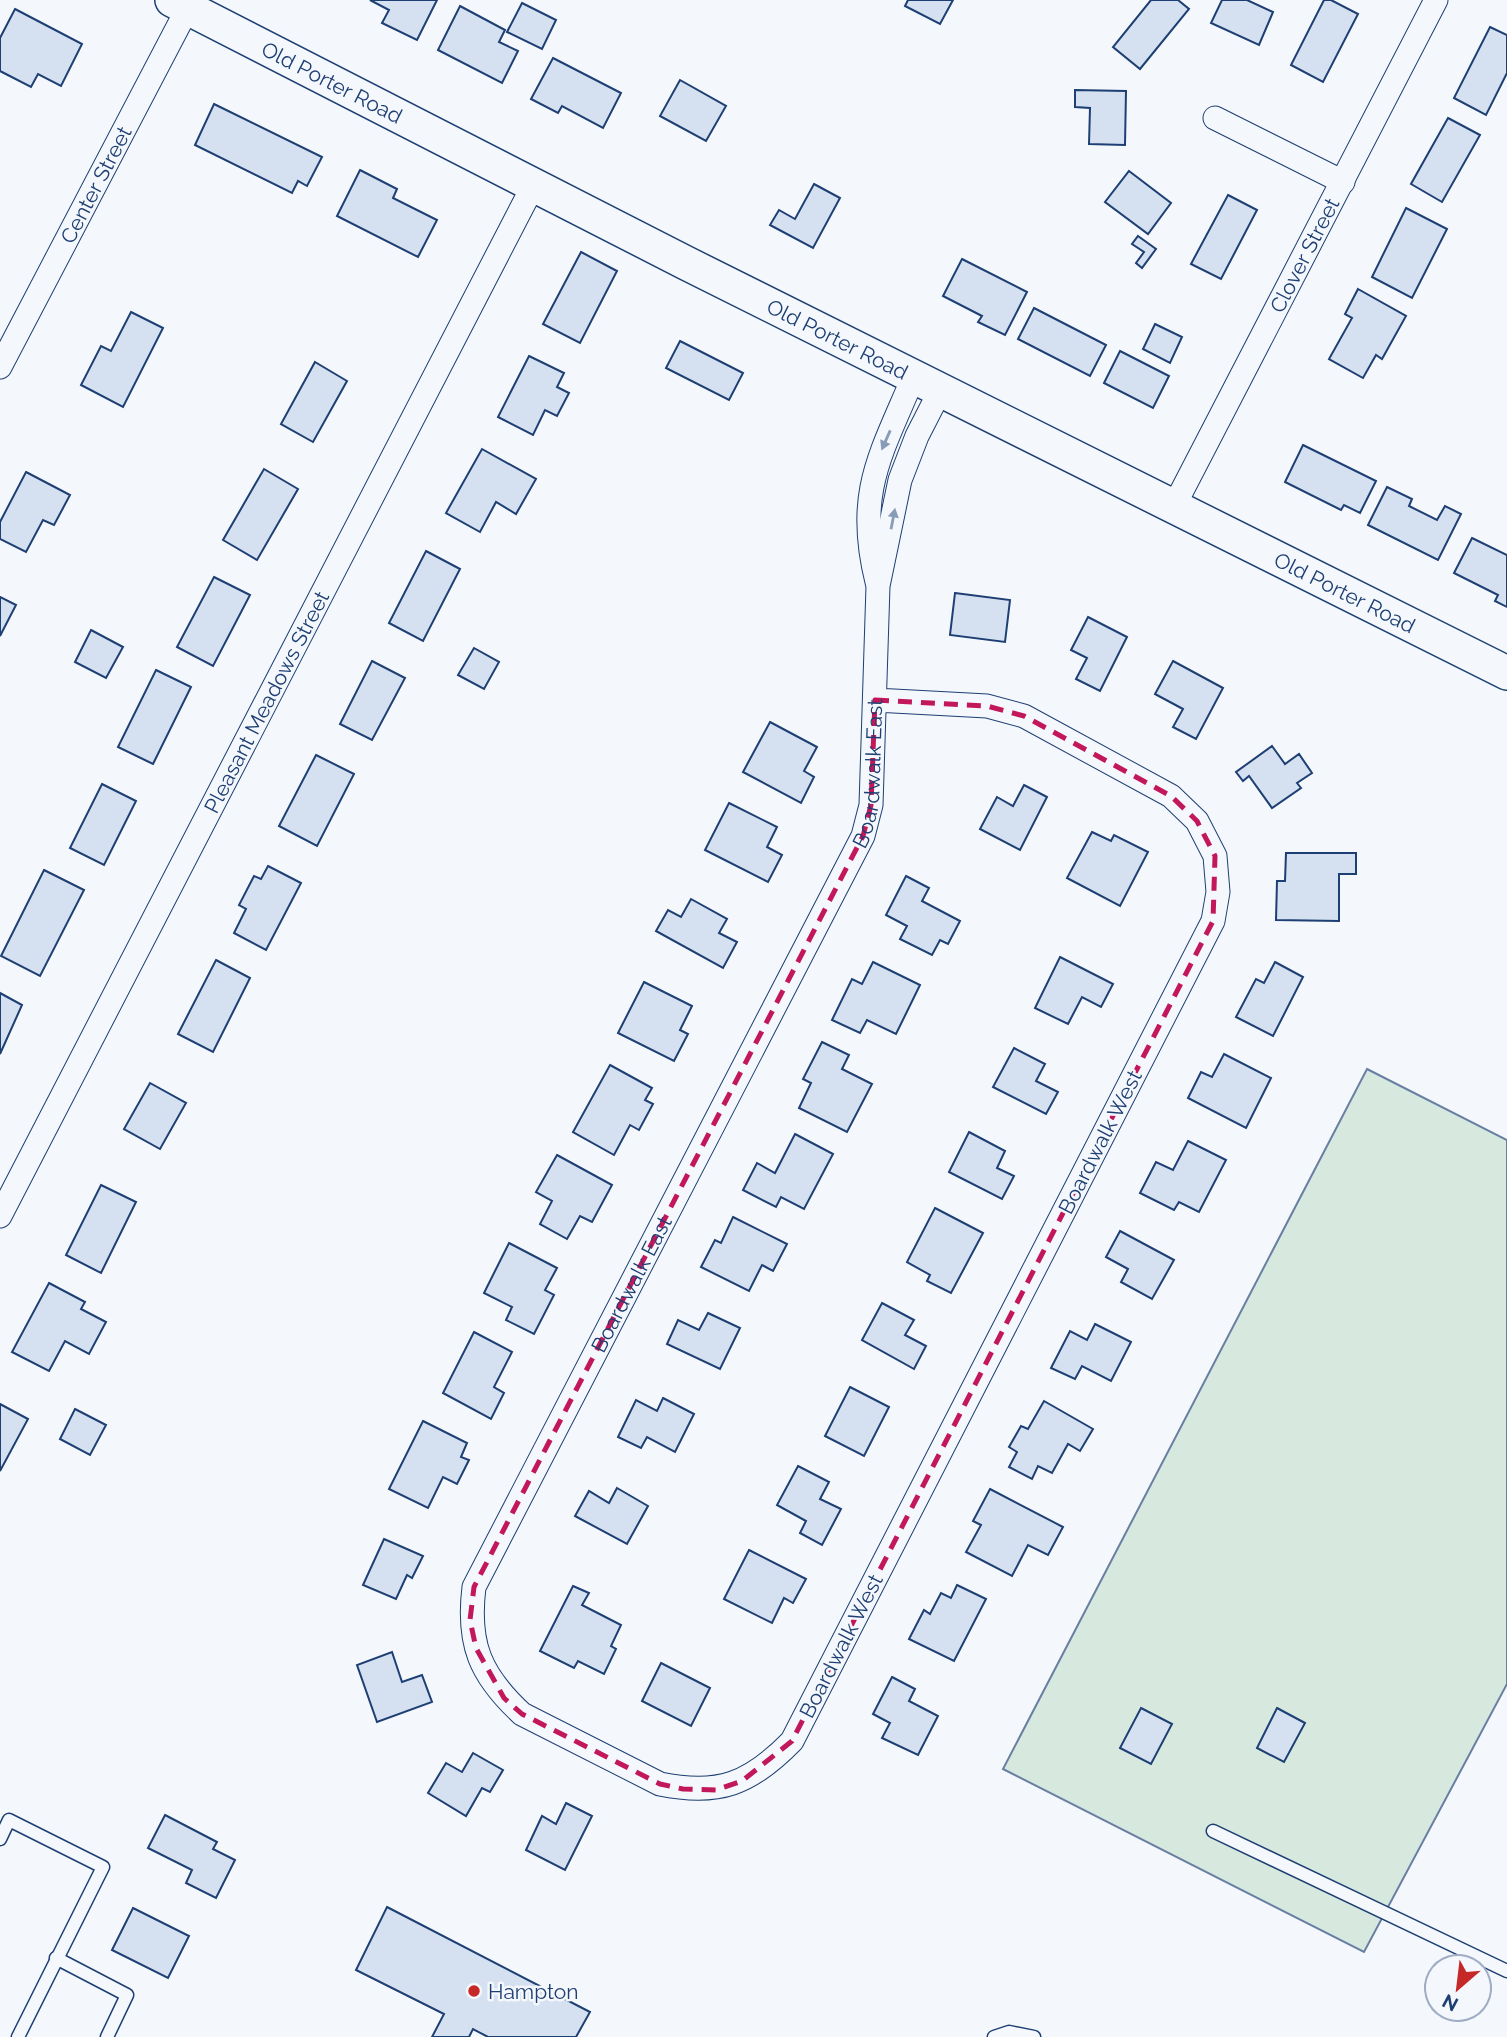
<svg xmlns="http://www.w3.org/2000/svg" width="1507" height="2037" font-family="Raleway,sans-serif">
<rect width="100%" height="100%" fill="#f4f7fb"/>
<!-- green -->
<polygon fill="#d7e8df" stroke="#687fa3" stroke-width="2" points="1367,1069 1507,1140 1507,1684 1364,1952 1003,1769"/>
<!-- building -->
<g fill="#d5e0f0" stroke="#1d3f73" stroke-width="2">
<polygon points="370,0 437,0 417,40 382,23 389,10"/>
<polygon points="908,0 953,0 940,24 905,6"/>
<polygon points="1151,0 1178,0 1189,9 1140,69 1113,47"/>
<polygon points="1222,0 1247,0 1273,12 1259,45 1211,23"/>
<polygon points="1324,0 1331,0 1358,14 1323,82 1291,65"/>
<polygon points="522,3 556,20 542,49 507,32"/>
<polygon points="460,6 505,30 499,42 518,51 502,83 438,50"/>
<polygon points="15,9 82,44 61,86 38,74 31,87 0,71 0,38"/>
<polygon points="1490,27 1507,35 1507,73 1486,115 1454,98"/>
<polygon points="553,58 621,93 603,128 562,106 558,113 531,99"/>
<polygon points="680,80 726,106 706,141 660,116"/>
<polygon points="1075,90 1126,91 1125,145 1089,144 1090,108 1075,107"/>
<polygon points="214,104 322,157 307,186 298,181 292,193 195,145"/>
<polygon points="1448,118 1480,135 1442,202 1411,184"/>
<polygon points="360,170 397,189 393,198 437,220 418,257 337,216"/>
<polygon points="1129,171 1171,203 1148,234 1105,202"/>
<polygon points="814,184 840,198 813,248 770,225 779,210 795,219"/>
<polygon points="1228,195 1257,210 1221,279 1191,264"/>
<polygon points="1406,208 1447,229 1412,298 1372,277"/>
<polygon points="1138,236 1156,249 1142,268 1136,263 1144,252 1132,244"/>
<polygon points="581,252 617,271 580,343 543,324"/>
<polygon points="962,259 1027,292 1005,335 978,322 982,316 943,296"/>
<polygon points="1358,289 1406,316 1382,359 1376,355 1363,378 1329,359 1352,318 1345,314"/>
<polygon points="1034,308 1106,345 1090,376 1018,339"/>
<polygon points="131,312 163,328 123,407 81,385 101,346 111,351"/>
<polygon points="1155,324 1182,337 1170,363 1143,349"/>
<polygon points="680,341 743,373 729,400 666,368"/>
<polygon points="1120,351 1169,376 1153,408 1104,383"/>
<polygon points="529,356 564,373 557,387 569,393 557,416 545,410 533,435 498,417"/>
<polygon points="315,362 347,381 313,442 281,424"/>
<polygon points="1303,445 1376,481 1360,513 1344,505 1341,510 1285,482"/>
<polygon points="482,449 536,479 516,514 496,502 480,532 446,513"/>
<polygon points="264,469 298,489 257,560 223,540"/>
<polygon points="26,472 70,495 54,525 43,520 26,552 0,539 0,522"/>
<polygon points="1387,487 1412,499 1409,506 1437,520 1445,506 1461,514 1438,560 1368,525"/>
<polygon points="1472,538 1507,555 1507,607 1495,601 1498,595 1454,573"/>
<polygon points="426,551 460,569 423,641 389,623"/>
<polygon points="214,577 250,595 213,666 177,647"/>
<polygon points="955,593 1010,600 1005,642 950,635"/>
<polygon points="0,597 16,605 0,636"/>
<polygon points="1088,617 1127,637 1100,691 1076,679 1087,658 1071,650"/>
<polygon points="91,630 123,647 106,678 75,662"/>
<polygon points="474,648 499,662 484,689 458,675"/>
<polygon points="372,661 405,678 372,740 340,724"/>
<polygon points="1173,661 1223,688 1196,739 1173,727 1183,709 1155,694"/>
<polygon points="156,670 191,687 153,764 118,747"/>
<polygon points="770,722 817,747 804,771 814,777 801,803 743,772"/>
<polygon points="1272,746 1285,764 1299,754 1312,773 1297,783 1301,788 1272,808 1249,776 1243,781 1236,772"/>
<polygon points="316,755 354,774 317,846 279,826"/>
<polygon points="102,784 136,801 104,865 70,848"/>
<polygon points="1024,785 1047,797 1020,850 980,829 997,797 1013,806"/>
<polygon points="729,803 777,827 767,847 782,855 768,882 705,850"/>
<polygon points="1092,832 1111,841 1114,835 1148,852 1120,906 1067,878"/>
<polygon points="1286,853 1356,853 1356,874 1339,874 1339,921 1276,920 1277,881 1285,881"/>
<polygon points="268,866 301,883 266,950 234,933 246,909 239,905 254,876 261,879"/>
<polygon points="44,870 84,890 40,976 1,956"/>
<polygon points="906,876 929,888 922,901 960,921 948,944 940,940 932,955 900,939 907,926 886,915"/>
<polygon points="691,899 727,919 719,933 737,942 723,968 656,931 668,910 681,917"/>
<polygon points="1060,957 1113,984 1101,1007 1082,997 1068,1024 1035,1008"/>
<polygon points="216,960 250,978 213,1052 178,1034"/>
<polygon points="873,962 920,985 896,1034 867,1020 860,1033 832,1020 852,979 862,984"/>
<polygon points="1275,962 1303,977 1273,1036 1236,1017 1256,979 1264,983"/>
<polygon points="644,982 692,1006 680,1030 688,1034 674,1061 618,1033"/>
<polygon points="0,993 22,1005 0,1054"/>
<polygon points="822,1042 849,1055 842,1069 872,1084 847,1132 799,1108 811,1083 803,1079"/>
<polygon points="1014,1048 1045,1064 1036,1081 1058,1092 1046,1114 993,1087"/>
<polygon points="1224,1054 1271,1078 1246,1128 1188,1098 1201,1072 1212,1077"/>
<polygon points="610,1065 652,1088 645,1100 653,1104 639,1130 630,1125 614,1155 573,1132"/>
<polygon points="150,1083 186,1103 160,1149 124,1129"/>
<polygon points="969,1132 1005,1151 997,1168 1014,1176 1002,1199 949,1172"/>
<polygon points="795,1134 833,1154 804,1209 781,1197 776,1207 743,1190 757,1163 775,1173"/>
<polygon points="1188,1141 1226,1160 1199,1212 1179,1202 1174,1210 1140,1193 1156,1162 1173,1170"/>
<polygon points="557,1155 612,1185 592,1222 580,1216 567,1239 540,1224 552,1201 536,1192"/>
<polygon points="101,1185 136,1202 101,1273 66,1255"/>
<polygon points="935,1208 983,1233 951,1293 927,1281 930,1275 907,1262"/>
<polygon points="733,1217 787,1244 773,1271 762,1265 749,1291 701,1267 715,1240 721,1243"/>
<polygon points="1120,1231 1174,1260 1152,1299 1121,1282 1128,1269 1106,1257"/>
<polygon points="509,1243 557,1268 545,1290 554,1295 534,1334 506,1320 512,1307 484,1293"/>
<polygon points="49,1283 85,1302 81,1309 106,1322 89,1354 65,1341 49,1371 12,1352"/>
<polygon points="882,1303 914,1320 905,1335 926,1346 914,1369 862,1340"/>
<polygon points="708,1313 740,1328 720,1369 667,1344 678,1320 699,1330"/>
<polygon points="1095,1324 1131,1342 1111,1381 1082,1366 1075,1379 1051,1368 1070,1331 1087,1340"/>
<polygon points="474,1332 512,1352 494,1387 504,1393 491,1419 443,1393"/>
<polygon points="850,1387 889,1407 864,1456 825,1436"/>
<polygon points="663,1398 694,1414 675,1452 647,1437 641,1448 618,1437 636,1400 657,1411"/>
<polygon points="1044,1401 1093,1429 1080,1451 1068,1444 1052,1473 1038,1466 1032,1479 1009,1467 1017,1452 1009,1447 1021,1426 1028,1429"/>
<polygon points="0,1404 28,1419 0,1471"/>
<polygon points="75,1409 106,1425 90,1455 60,1439"/>
<polygon points="423,1421 467,1443 461,1457 469,1460 457,1484 443,1477 428,1508 389,1489"/>
<polygon points="798,1466 829,1482 820,1499 841,1509 822,1545 800,1533 806,1521 777,1505"/>
<polygon points="617,1488 648,1506 627,1544 575,1516 589,1491 609,1503"/>
<polygon points="990,1489 1063,1527 1048,1555 1028,1545 1012,1576 966,1552 981,1525 973,1521"/>
<polygon points="384,1539 423,1556 412,1578 407,1575 396,1599 363,1585"/>
<polygon points="749,1550 806,1579 793,1603 784,1598 772,1623 724,1599"/>
<polygon points="957,1585 986,1599 954,1661 909,1639 924,1610 930,1614 941,1593 951,1598"/>
<polygon points="573,1586 589,1593 582,1605 621,1625 611,1646 616,1649 604,1674 578,1661 574,1668 540,1651"/>
<polygon points="392,1652 402,1682 422,1675 432,1702 377,1722 357,1665"/>
<polygon points="661,1663 710,1688 691,1726 642,1701"/>
<polygon points="892,1677 915,1689 909,1701 938,1716 918,1755 882,1738 890,1723 873,1714"/>
<polygon points="1141,1708 1172,1724 1151,1764 1120,1748"/>
<polygon points="1277,1708 1305,1723 1284,1762 1257,1748"/>
<polygon points="473,1753 503,1770 490,1792 482,1788 466,1816 428,1793 446,1763 462,1772"/>
<polygon points="566,1803 592,1816 565,1870 526,1850 542,1816 556,1824"/>
<polygon points="165,1815 217,1842 213,1849 235,1860 216,1898 186,1883 192,1870 148,1848"/>
<polygon points="387,1907 590,2012 576,2037 488,2037 473,2029 469,2037 432,2037 444,2014 356,1970"/>
<polygon points="133,1908 189,1936 168,1978 112,1950"/>
</g>
<g fill="none" stroke-linecap="round" stroke-linejoin="round">
<defs>
<g id="lane">
<polyline points="1213,1831 1507,1971"/>
<polyline points="0,1839 9,1820 103,1867 18,2037"/>
<polyline points="56,1958 127,1995 107,2037"/>
<polyline points="994,2037 1009,2032 1034,2037"/>
</g>
<g id="street">
<polyline points="1215,118 1343,182"/>
<path id="s1" d="M0,367L192,0"/>
<path id="s2" d="M1173,508L1436,0"/>
<path d="M877,582C855,494 880,456 913,378"/>
<path id="s3" d="M875,700L987,706L1024,716L1171,796L1197,821L1215,856L1218,892L1213,921L792,1741C750,1784 719,1796 660,1784L522,1714C480,1675 467,1644 474,1587L863,836L871,805L878,586L900,480L917,436L940,391"/>
<path id="s4" d="M0,1216L533,186"/>
</g>
<g id="secondary">
<path id="s5" d="M172,0L686,263L1507,673"/>
</g>
</defs>
<!-- lane casing -->
<use href="#lane" stroke="#1d3f73" stroke-width="15"/>
<!-- street casing -->
<use href="#street" stroke="#1d3f73" stroke-width="25"/>
<!-- secondary casing -->
<use href="#secondary" stroke="#1d3f73" stroke-width="36"/>
<!-- lane -->
<use href="#lane" stroke="#f4f7fb" stroke-width="12"/>
<!-- street -->
<use href="#street" stroke="#f4f7fb" stroke-width="23"/>
<!-- secondary -->
<use href="#secondary" stroke="#f4f7fb" stroke-width="33"/>
</g>
<!-- one-way arrows -->
<defs><path id="oneway-solid" d="M-6-.8H1V-3.2L6.5 0L1 3.2V.8H-6Z" transform="scale(1.75)"/></defs>
<g fill="#889bb7">
<use href="#oneway-solid" transform="translate(886 440) rotate(114)"/>
<use href="#oneway-solid" transform="translate(893 519) rotate(-79)"/>
</g>
<!-- marked area -->
<path fill="none" stroke="#c2185b" stroke-width="5" stroke-dasharray="14 9" stroke-linejoin="round" d="M875,700L987,706L1024,716L1171,796L1197,821L1215,856L1213,921L792,1741L742,1781L716,1790L683,1789L660,1784L522,1714L504,1698L476,1648L470,1620L474,1587L863,836L871,805Z"/>
<!-- markers -->
<circle fill="#c62828" stroke="#f4f7fb" stroke-width="2.5" cx="474" cy="1991" r="7"/>
<g text-anchor="middle" dominant-baseline="central" stroke-width="5" stroke-linejoin="round" paint-order="stroke">
<!-- street labels -->
<g font-size="21" fill="#1d3f73" stroke="#f4f7fb">
<text stroke="none"><textPath href="#s5" startOffset="180">Old Porter Road</textPath></text>
<text stroke="none"><textPath href="#s1" startOffset="206">Center Street</textPath></text>
<text stroke="none"><textPath href="#s2" startOffset="285">Clover Street</textPath></text>
<text stroke="none"><textPath href="#s5" startOffset="747">Old Porter Road</textPath></text>
<text stroke="none"><textPath href="#s5" startOffset="1314">Old Porter Road</textPath></text>
<text stroke="none"><textPath href="#s4" startOffset="579">Pleasant Meadows Street</textPath></text>
<text stroke="none"><textPath href="#s3" startOffset="2734">Boardwalk East</textPath></text>
<text transform="translate(1100 1142) rotate(-63)">Boardwalk West</text>
<text stroke="none"><textPath href="#s3" startOffset="2166">Boardwalk East</textPath></text>
<text transform="translate(841 1646) rotate(-63)">Boardwalk West</text>
</g>
<!-- poi labels -->
<g font-size="21" fill="#1d3f73" stroke="#f4f7fb" text-anchor="start">
<text x="488" y="1991">Hampton</text>
</g>
</g>
<!-- north arrow -->
<g transform="translate(1458 1988) rotate(208)"><circle r="33" fill="#f4f7fb" stroke="#9eadc5" stroke-width="2"/>
<path d="M0-5L12 26L0 18L-12 26Z" fill="#c62828"/>
<text y="-10" font-size="19" font-weight="bold" text-anchor="middle" fill="#1d3f73">N</text>
</g>
</svg>
